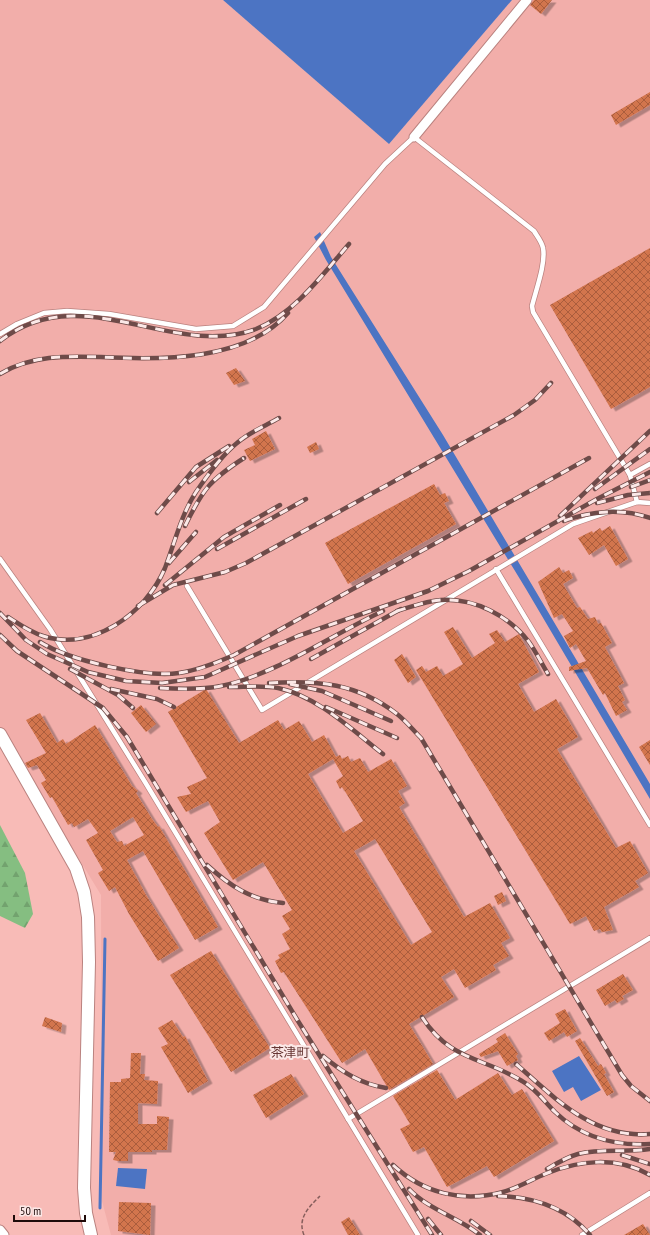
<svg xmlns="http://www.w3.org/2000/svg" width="650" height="1235" font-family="'PT Sans Narrow','Noto Sans JP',sans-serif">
<defs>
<pattern id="forest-firs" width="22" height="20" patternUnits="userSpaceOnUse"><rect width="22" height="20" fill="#85be81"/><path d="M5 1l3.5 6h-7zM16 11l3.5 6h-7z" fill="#72a26e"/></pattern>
<pattern id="building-cross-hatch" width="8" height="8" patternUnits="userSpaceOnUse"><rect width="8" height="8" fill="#d2744d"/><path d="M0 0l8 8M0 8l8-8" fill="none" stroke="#aa5d3e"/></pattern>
<filter id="shadow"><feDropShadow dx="4.5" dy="2.5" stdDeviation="0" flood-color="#0004"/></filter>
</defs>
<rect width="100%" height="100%" fill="#f8bbb7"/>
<!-- built -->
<polygon fill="#f2aeaa" points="0,0 223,0 389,144 512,0 650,0 650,1235 111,1235 102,1201 101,895 0,729"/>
<!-- forest -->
<polygon fill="url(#forest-firs)" points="0,825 25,873 33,914 25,928 0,916"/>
<!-- water -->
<g fill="#4c74c3">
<polygon points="223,0 512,0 389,144"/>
<polygon points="320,232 331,257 443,435 650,784 650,799 526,589 326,260 314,237"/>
<polygon points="579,1056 601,1090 581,1101 573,1087 564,1092 552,1071"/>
<polygon points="118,1168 147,1169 145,1189 116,1186"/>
</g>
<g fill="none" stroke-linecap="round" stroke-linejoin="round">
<!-- stream -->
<polyline stroke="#4c74c3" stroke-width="3" points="100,1208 105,939"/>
</g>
<!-- building -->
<g fill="url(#building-cross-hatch)" fill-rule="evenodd" filter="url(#shadow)">
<polygon points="534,0 552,0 541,14 530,5"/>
<polygon points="650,92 650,105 616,125 611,115"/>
<polygon points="650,248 650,387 611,409 550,305"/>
<polygon points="236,368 245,381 234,385 226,373"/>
<polygon points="266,431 275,449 250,461 244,450 255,445 252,439"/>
<polygon points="316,442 319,449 310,453 307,447"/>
<polygon points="434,484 440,495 445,493 449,501 444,503 456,524 348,584 325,543"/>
<polygon points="610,526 628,559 616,566 604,545 589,555 578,538 592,531 593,533 600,528 602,531"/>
<polygon points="559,567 563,573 569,570 573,578 563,584 577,608 580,607 588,619 595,617 598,624 601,623 612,643 605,647 624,683 618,686 625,700 622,702 627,710 616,716 605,693 603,695 587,668 569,671 569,667 586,661 576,644 570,648 564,636 573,631 562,614 554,618 538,582"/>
<polygon points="453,627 472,658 495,643 489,634 497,630 505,642 519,634 539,672 518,684 534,712 556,699 578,737 557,749 616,848 630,841 648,873 635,881 639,887 604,907 613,930 602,932 600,929 594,931 586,916 570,924 416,670 422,666 426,672 437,666 443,676 463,664 444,632"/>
<polygon points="402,654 416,677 408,683 394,660"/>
<path d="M206,689L239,743L278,720L284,730L299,721L312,742L324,735L336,757L340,755L342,759L348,756L351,762L360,758L368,772L391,759L407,786L398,791L405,803L399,807L464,917L490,903L510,938L501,943L509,956L493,965L496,970L465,988L454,969L441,977L454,997L409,1024L433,1064L389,1090L365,1049L342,1063L285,974L284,972L281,973L275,961L280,958L278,955L290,949L282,934L290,929L282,916L292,910L263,862L233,880L204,833L220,822L208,801L186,812L177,797L191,794L187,787L207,778L168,712ZM333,759L343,776L336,781L340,789L342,787L346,793L363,821L343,833L308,774ZM375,839L432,932L411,945L354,851Z"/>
<polygon points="141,705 156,724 146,732 131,713"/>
<path d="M40,713L57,743L63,739L66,744L95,725L132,786L138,791L136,793L152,819L158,827L159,826L218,927L195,940L143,851L127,860L146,895L179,948L158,961L129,914L115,887L109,891L98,873L103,870L86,840L98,833L88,819L74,827L72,823L68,825L52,797L50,798L41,783L46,780L37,765L28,768L25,763L46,753L26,720ZM133,817L144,835L124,846L122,841L117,842L110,831Z"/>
<polygon points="650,740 650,765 639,747"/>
<polygon points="502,892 506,901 498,905 494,896"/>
<polygon points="211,951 270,1048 231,1072 170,975"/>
<polygon points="623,974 633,990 622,996 624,999 617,1003 615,1000 605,1006 596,990"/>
<polygon points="565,1009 577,1031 567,1037 564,1032 549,1041 544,1033 560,1023 555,1014"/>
<polygon points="45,1017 62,1023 61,1032 42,1026"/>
<polygon points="172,1020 183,1037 185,1036 208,1081 188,1093 161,1047 168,1044 158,1028"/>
<polygon points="505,1033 518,1054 516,1056 518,1060 507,1066 498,1051 481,1057 479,1054 498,1042 496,1039"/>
<polygon points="580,1038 598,1066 601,1064 606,1073 604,1074 614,1092 607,1096 575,1041"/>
<polygon points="131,1053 141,1053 140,1074 145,1074 144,1080 158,1081 157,1104 138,1103 138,1124 157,1124 157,1116 169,1117 167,1150 152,1150 152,1152 128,1152 128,1161 118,1161 113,1160 116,1152 109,1152 110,1082 121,1082 121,1079 130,1078"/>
<polygon points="437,1070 455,1100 498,1073 512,1095 522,1089 554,1141 494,1177 487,1166 447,1187 424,1147 413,1152 400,1129 410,1124 393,1096"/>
<polygon points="291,1074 304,1094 266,1118 253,1095"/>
<polygon points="119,1202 151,1203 150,1235 118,1231"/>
<polygon points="349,1217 360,1235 348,1235 341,1222"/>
<polygon points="643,1224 650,1235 624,1235"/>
</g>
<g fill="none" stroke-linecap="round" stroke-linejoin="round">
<defs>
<g id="service">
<path d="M0,334L17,324L44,313L67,311L109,314L196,329L233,326L264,307L385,164L414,137L534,231C537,236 542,242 543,248C546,263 536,290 532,306L533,312L630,475"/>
<polyline points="637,502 630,475 650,464"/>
<polyline points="0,559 50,629 145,782 418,1235"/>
<polyline points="496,569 650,825"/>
<polyline points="187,586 262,710 573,524 637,502 650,503"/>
<polyline points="348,1119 650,938"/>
<polyline points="582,1235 650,1193"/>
</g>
<g id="minor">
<polyline points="414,137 527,0"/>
<polyline points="0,1230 4,1235"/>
</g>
<polyline id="tertiary" points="0,734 76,868 84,892 88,917 89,962 84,1188 86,1213 91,1235"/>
</defs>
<!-- service casing -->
<use href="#service" stroke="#ba827f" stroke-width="6"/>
<!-- minor casing -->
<use href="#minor" stroke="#ba827f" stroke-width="11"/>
<!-- tertiary casing -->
<use href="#tertiary" stroke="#ba827f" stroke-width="14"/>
<!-- path -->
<path stroke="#855d5b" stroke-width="1.5" stroke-dasharray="4 2" stroke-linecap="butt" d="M304,1235C297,1218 309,1207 320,1196"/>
<!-- service -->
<use href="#service" stroke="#fff" stroke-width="4.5"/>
<!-- minor -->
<use href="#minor" stroke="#fff" stroke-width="9"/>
<!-- tertiary -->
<use href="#tertiary" stroke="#fff" stroke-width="12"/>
<defs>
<g id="rail">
<path d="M0,341C82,277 172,360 256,329C294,314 323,274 349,244"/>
<path d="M0,374C31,355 66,356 101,357C160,360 245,362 288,313"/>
<polyline points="189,482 217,460"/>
<polyline points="631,487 650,480"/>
<polyline points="595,489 650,449"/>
<polyline points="597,503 628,495 650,493"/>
<polyline points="157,513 196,467 229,446"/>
<polyline points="560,516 650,431"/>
<path d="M564,521C591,511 622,508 650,518"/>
<path d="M185,526C203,489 210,480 244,458"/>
<polyline points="217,549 306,499"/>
<polyline points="169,563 196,532"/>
<polyline points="165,585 224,537 280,505"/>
<polyline points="138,606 173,585 225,572 246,563 514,415 535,400 551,383"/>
<path d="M397,611C411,607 426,601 441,600C475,598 509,616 529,642C536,652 542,664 548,674"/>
<polyline points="0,613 26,640 47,654 88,672 126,681 162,683 205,677 298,636 428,591 469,571 597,499 650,472"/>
<path d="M8,617C19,624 30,632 43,636C93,652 146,613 165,568C175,542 181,515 196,492C207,476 222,455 237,443C248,433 265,426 279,418"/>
<polyline points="0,635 17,651 103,708 127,737 298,1021 432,1235"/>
<path d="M40,642C68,660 145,678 179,673C199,670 216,663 234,655L589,458"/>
<polyline points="311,659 401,609"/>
<polyline points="70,669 118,695 133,708"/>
<path d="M269,683C318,680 357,683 397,714C406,721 413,730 421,738L622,1075L631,1086L650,1101"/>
<polyline points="290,684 322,691 391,721"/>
<path d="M229,687C245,687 263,685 278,688C317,696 352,730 383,754"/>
<path d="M160,688C179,689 201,690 221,686C275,675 331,635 383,611"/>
<polyline points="111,689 157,699 174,707"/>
<polyline points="326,707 397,738"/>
<path d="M207,865C230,886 251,900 283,903"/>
<path d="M422,1017C450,1061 483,1057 522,1081C535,1088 545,1102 555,1112C581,1137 615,1146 650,1144"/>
<path d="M323,1056C342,1072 361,1084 386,1088"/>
<path d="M516,1064C555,1098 593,1139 650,1134"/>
<polyline points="622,1155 650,1164"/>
<path d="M393,1165C423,1193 462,1203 503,1192C517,1188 531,1180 545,1174C579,1160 617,1156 650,1175"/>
<path d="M547,1169C557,1163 567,1157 578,1154C602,1148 626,1153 650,1149"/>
<path d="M409,1189C429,1210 458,1217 480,1235"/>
<path d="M498,1196C534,1197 566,1207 590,1235"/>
<polyline points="428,1219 441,1235"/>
<polyline points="471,1221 490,1235"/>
</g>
</defs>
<!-- rail casing -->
<use href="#rail" stroke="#6e4b49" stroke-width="4.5"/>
<!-- rail -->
<use href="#rail" stroke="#fbe8e7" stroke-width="3" stroke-dasharray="9" stroke-linecap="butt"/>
</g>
<g text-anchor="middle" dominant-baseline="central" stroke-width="4" stroke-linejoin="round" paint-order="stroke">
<!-- neighbourhood labels -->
<g font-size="13" fill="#673634" stroke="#fbe8e7">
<text x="290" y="1052">茶津町</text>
</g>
</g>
<!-- scale -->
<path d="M14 1215v6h71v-6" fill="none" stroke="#1e0a09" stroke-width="2"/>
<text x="20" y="1215" font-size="12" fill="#1e0a09" stroke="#fbe8e7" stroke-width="3" paint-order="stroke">50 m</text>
</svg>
